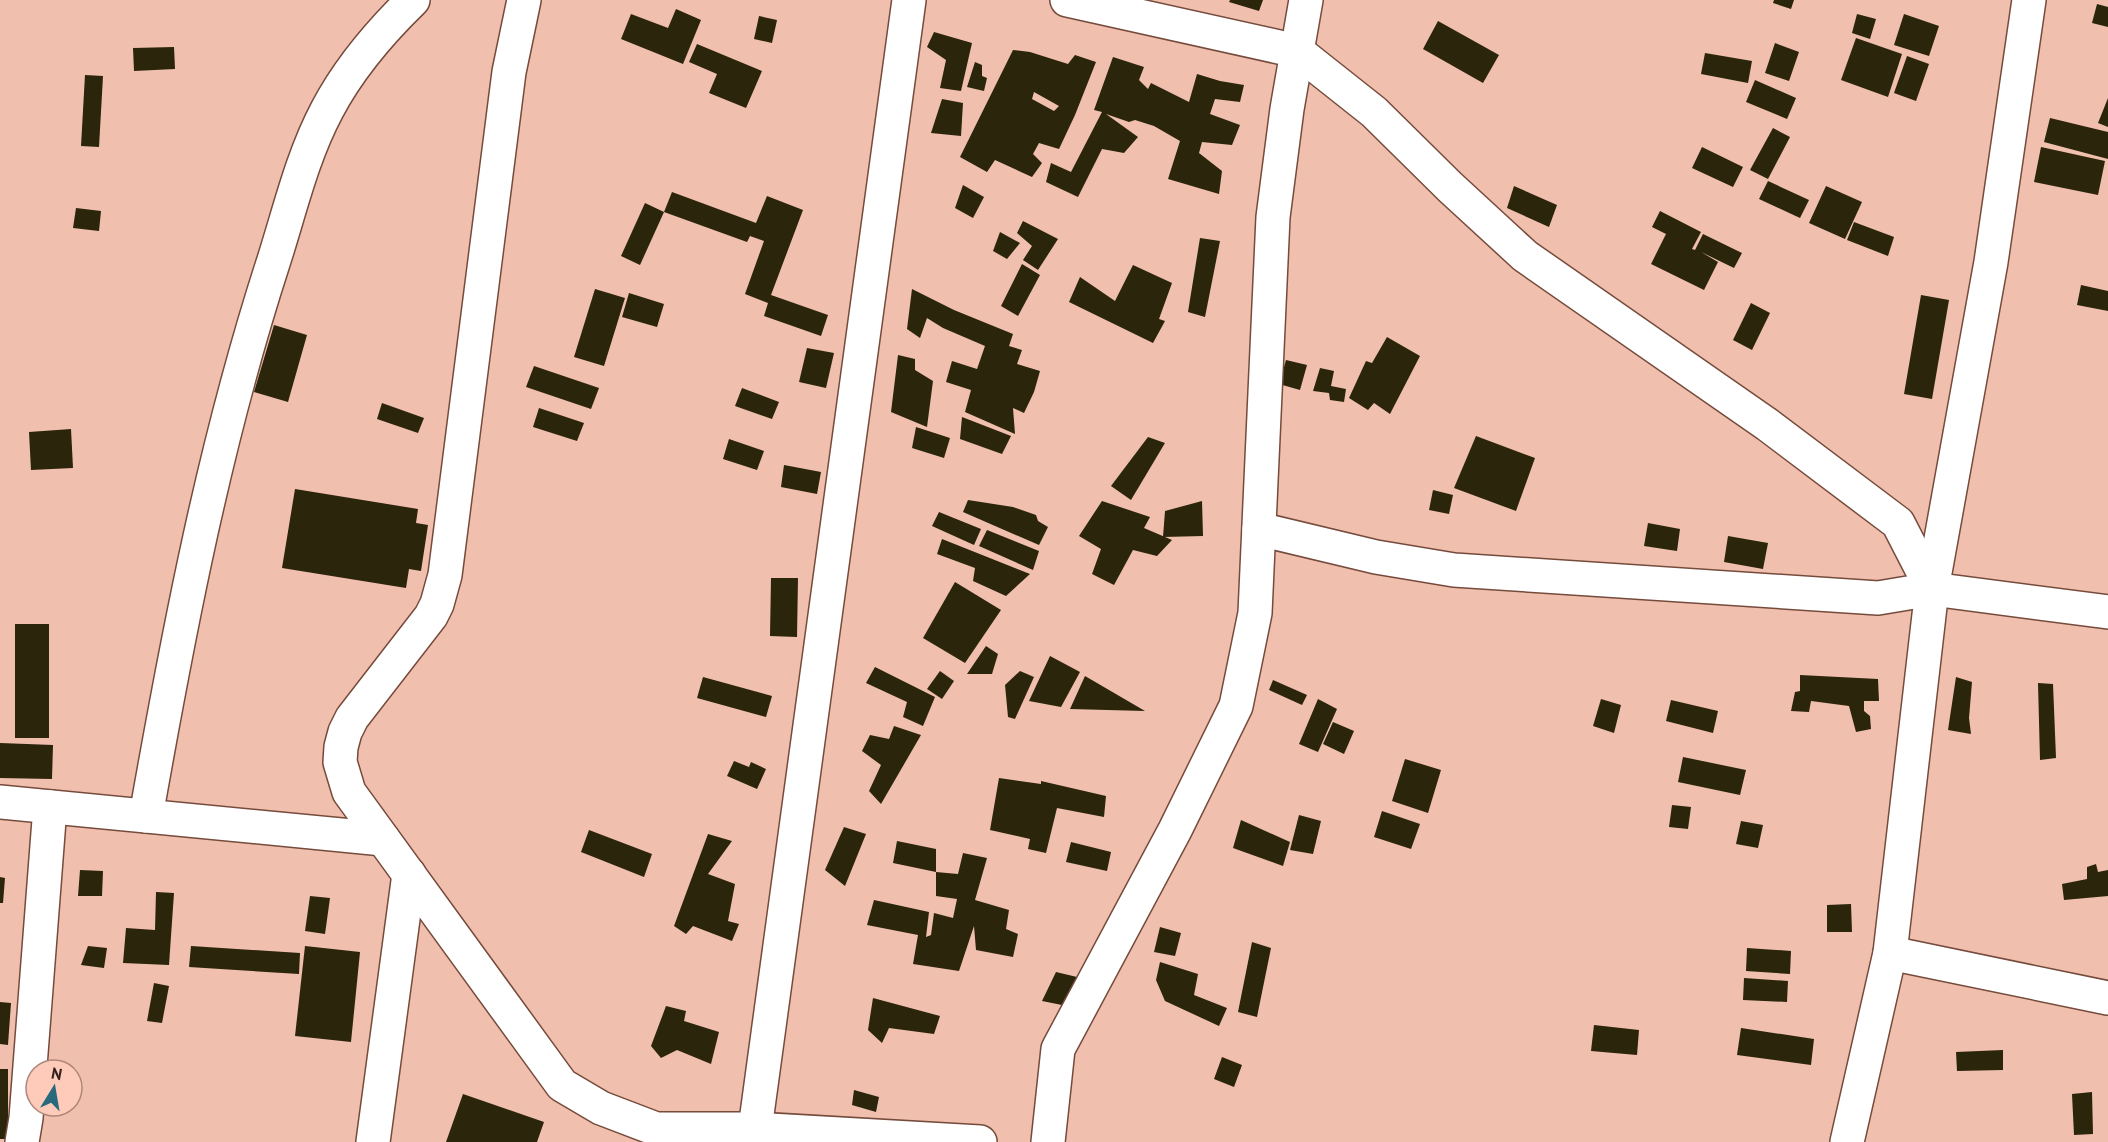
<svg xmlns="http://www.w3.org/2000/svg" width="2108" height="1142" font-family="'PT Sans',sans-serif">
<rect width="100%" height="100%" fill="#f1bfae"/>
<!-- building -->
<g fill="#2a250b" fill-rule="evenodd">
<polygon points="1230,0 1263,0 1259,11 1229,2"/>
<polygon points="1774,0 1794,0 1791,9 1773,3"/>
<polygon points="2097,4 2108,7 2108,27 2092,23"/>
<polygon points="676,9 701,20 683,64 621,39 631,14 668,28"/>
<polygon points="1857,14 1876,19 1870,39 1852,33"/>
<polygon points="1904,14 1939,26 1929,56 1894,45"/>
<polygon points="759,16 777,20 772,43 754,39"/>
<polygon points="1438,21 1499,55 1483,83 1423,49"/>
<polygon points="934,32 972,43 961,91 940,88 946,60 927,47"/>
<polygon points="1856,38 1902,54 1888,97 1841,80"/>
<polygon points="1775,43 1799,52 1789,81 1765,73"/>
<polygon points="697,44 762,71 746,108 709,93 717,74 689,62"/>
<polygon points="174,47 175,69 134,71 133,48"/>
<path d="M1013,50L1030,52L1068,64L1075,55L1096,62L1075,115L1059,149L1039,143L1033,154L1042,163L1032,177L995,160L987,172L960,157ZM1034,92L1059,106L1054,111L1032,99Z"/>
<polygon points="1705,53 1752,61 1748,83 1701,74"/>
<polygon points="1907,56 1929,64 1916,101 1894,93"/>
<polygon points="1113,57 1144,67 1139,80 1148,89 1151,83 1189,102 1197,74 1220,81 1244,85 1240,102 1215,99 1210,114 1240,125 1232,145 1202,142 1199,153 1222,171 1219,194 1168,179 1180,141 1154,126 1135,120 1129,122 1106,114 1138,137 1124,153 1102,149 1078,197 1046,182 1051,163 1071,172 1102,112 1094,110"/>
<polygon points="975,62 982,65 982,76 987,78 984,91 967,87"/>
<polygon points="85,75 103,76 99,147 81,146"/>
<polygon points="1755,80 1796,98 1787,119 1746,102"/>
<polygon points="2108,98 2108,127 2098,123"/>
<polygon points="942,99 963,103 961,136 931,133"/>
<polygon points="2050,118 2108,132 2108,159 2044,142"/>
<polygon points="1773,128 1790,137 1768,179 1750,170"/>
<polygon points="1702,147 1743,167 1733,187 1692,168"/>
<polygon points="2041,147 2105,161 2098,195 2034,182"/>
<polygon points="1768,181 1809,200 1800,218 1759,199"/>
<polygon points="963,185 984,197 973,218 955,208"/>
<polygon points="1514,186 1557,205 1549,227 1507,208"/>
<polygon points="1826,186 1862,202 1845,239 1809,223"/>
<polygon points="672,192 756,223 767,196 803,210 771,295 828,315 821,336 764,316 768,303 745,294 764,241 750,236 747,242 664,212"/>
<polygon points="645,203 664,212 640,265 621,256"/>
<polygon points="76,208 101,211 99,231 73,228"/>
<polygon points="1660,211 1701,232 1692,249 1695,250 1703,234 1742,253 1734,268 1701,252 1718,262 1704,290 1651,264 1666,234 1652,227"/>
<polygon points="1023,221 1058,239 1038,270 1023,260 1032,246 1017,233"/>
<polygon points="1854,222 1894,237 1888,256 1847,240"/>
<polygon points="1000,232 1020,243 1007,259 993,251"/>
<polygon points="1200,238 1220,241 1205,317 1188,312"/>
<polygon points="1022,264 1040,275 1018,316 1001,306"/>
<polygon points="1133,265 1172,283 1159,319 1165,321 1153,343 1069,302 1080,277 1115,301"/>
<polygon points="2081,285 2108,291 2108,311 2077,305"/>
<polygon points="595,289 625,298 604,366 574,357"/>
<polygon points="912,289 954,310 1013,334 1009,346 1022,350 1017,364 1040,371 1034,392 1024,413 1013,408 1015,434 965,412 971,390 946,382 952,361 977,369 985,346 943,328 927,318 920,338 907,329"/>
<polygon points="629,293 664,304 657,327 622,317"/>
<polygon points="1921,295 1949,300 1932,399 1904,394"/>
<polygon points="1751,303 1770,313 1752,350 1733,340"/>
<polygon points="274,325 307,335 288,402 254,392"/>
<polygon points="1387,337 1420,356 1390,414 1374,403 1368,410 1349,398 1366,361 1372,363"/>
<polygon points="807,348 834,353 826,388 799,382"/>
<polygon points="898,355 915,359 915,370 933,381 927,427 891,412"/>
<polygon points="1286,360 1307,365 1300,390 1279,384"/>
<polygon points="534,366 599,388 591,409 526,387"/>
<polygon points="1320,368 1334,371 1331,386 1346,389 1344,402 1330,400 1329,393 1313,391"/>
<polygon points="742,388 779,402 772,419 735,406"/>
<polygon points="382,403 424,418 418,433 377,419"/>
<polygon points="539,408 584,423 577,441 533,427"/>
<polygon points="962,417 1011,436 1002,454 960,439"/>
<polygon points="916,427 950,438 944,458 912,448"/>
<polygon points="71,429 73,468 31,470 29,432"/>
<polygon points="1476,436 1535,458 1516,511 1454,488"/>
<polygon points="1148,437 1165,443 1131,500 1111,486"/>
<polygon points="729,439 764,451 757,470 723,459"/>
<polygon points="784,465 821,472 817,494 781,487"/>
<polygon points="295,489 418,509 416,523 428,525 421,571 409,569 406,588 282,568"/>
<polygon points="1433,490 1453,495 1449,514 1429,510"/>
<polygon points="968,500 1013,507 1036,515 1038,521 1048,527 1039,545 963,512"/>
<polygon points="1102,501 1150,517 1144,528 1172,540 1157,556 1133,550 1114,585 1092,574 1101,549 1079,536"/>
<polygon points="1202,501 1203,536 1163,537 1165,511"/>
<polygon points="939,512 981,529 974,545 932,526"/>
<polygon points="1648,523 1680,529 1677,551 1644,546"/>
<polygon points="987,530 1039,551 1033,570 979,546"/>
<polygon points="1728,536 1768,543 1763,569 1724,562"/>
<polygon points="942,539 1030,574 1006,596 973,581 975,568 937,554"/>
<polygon points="771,578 798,578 797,637 770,636"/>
<polygon points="955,582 1001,610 965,663 923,638"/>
<rect x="15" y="624" width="34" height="114"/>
<polygon points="986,646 998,654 992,674 967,674"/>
<polygon points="1050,656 1080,672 1061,707 1029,701"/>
<polygon points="875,667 935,697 923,726 903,717 907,702 866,683"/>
<polygon points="940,671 954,681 942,699 927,689"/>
<polygon points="1020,671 1034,677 1015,719 1008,717 1005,685"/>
<polygon points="1800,675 1878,679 1879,701 1864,701 1864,711 1870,716 1871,729 1856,732 1849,706 1811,701 1809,712 1791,711 1795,692 1800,691"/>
<polygon points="1085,676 1145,711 1070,709"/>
<polygon points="703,677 772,696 766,717 697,698"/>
<polygon points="1956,677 1972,682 1969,718 1971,734 1948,730"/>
<polygon points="1273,680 1307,695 1302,705 1269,690"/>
<polygon points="2038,683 2053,684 2056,758 2040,760"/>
<polygon points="1318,699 1337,709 1318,752 1299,744"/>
<polygon points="1601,699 1621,705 1614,733 1593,726"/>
<polygon points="1671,700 1718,711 1713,733 1666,721"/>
<polygon points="1333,722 1354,731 1344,754 1323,744"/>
<polygon points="894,726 921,735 881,804 869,791 881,765 862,751 870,735 889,739"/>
<polygon points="0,743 53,745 52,779 0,778"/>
<polygon points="1683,757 1746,770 1740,795 1678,782"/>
<polygon points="1405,759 1441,770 1428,813 1392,801"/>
<polygon points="734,761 749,767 751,762 766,769 757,789 727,776"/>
<polygon points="999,778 1041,784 1041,781 1106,796 1104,817 1057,808 1046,853 1028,849 1030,839 990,830"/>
<polygon points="1672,805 1691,807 1688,829 1669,827"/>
<polygon points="1382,811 1420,824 1411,849 1374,837"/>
<polygon points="1299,815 1321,821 1313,854 1290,850"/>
<polygon points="1241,820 1290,842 1283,866 1233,848"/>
<polygon points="1741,821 1763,825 1758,848 1736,844"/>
<polygon points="844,827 866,834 845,886 825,870"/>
<polygon points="589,830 652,854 644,877 581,852"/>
<polygon points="708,834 732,841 708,874 735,884 728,921 739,924 732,941 693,926 686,934 674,926"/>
<polygon points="897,841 936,849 936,872 893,863"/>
<polygon points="1071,842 1111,852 1107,871 1066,862"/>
<polygon points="963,853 987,858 975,900 1009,910 1006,929 1018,934 1013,957 976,950 974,926 959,971 913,964 918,935 867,925 874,900 929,912 926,937 931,935 934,913 953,918 957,899 936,896 936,872 958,874"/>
<polygon points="2096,864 2098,872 2108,870 2108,896 2064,900 2062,884 2087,879 2087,867"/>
<polygon points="80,870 103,871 102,896 78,896"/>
<polygon points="0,877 5,878 3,903 0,903"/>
<polygon points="156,892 174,893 169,965 123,963 126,928 155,930"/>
<polygon points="310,896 330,898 325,934 305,931"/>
<polygon points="1851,904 1852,932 1827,932 1827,905"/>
<polygon points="1160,927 1181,933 1175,956 1154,952"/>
<polygon points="1252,942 1271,948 1257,1017 1238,1012"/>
<polygon points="88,946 107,948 104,968 81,965"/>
<polygon points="191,946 300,953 299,974 189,967"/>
<polygon points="305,946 360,952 351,1042 295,1036"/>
<polygon points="1747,948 1791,951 1790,974 1746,971"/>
<polygon points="1160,962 1198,974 1194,995 1227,1008 1219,1026 1165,1001 1156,980"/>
<polygon points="1056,972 1077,977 1067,1006 1042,1001"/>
<polygon points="1744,978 1788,981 1787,1002 1743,1000"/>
<polygon points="154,983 169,986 162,1023 147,1021"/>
<polygon points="873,998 940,1016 934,1034 889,1028 882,1043 868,1030"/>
<polygon points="0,1002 11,1003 8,1045 0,1044"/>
<polygon points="666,1006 686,1011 684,1021 719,1032 711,1064 677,1050 661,1058 651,1046"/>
<polygon points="1594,1025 1639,1030 1637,1055 1591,1051"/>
<polygon points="1741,1028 1814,1039 1811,1065 1737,1055"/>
<polygon points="2003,1050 2003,1070 1957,1071 1956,1052"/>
<polygon points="1222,1057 1242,1065 1234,1087 1214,1079"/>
<rect x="0" y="1069" width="8" height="70"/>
<polygon points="854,1090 879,1097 876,1112 852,1105"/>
<polygon points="2092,1092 2093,1134 2074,1135 2072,1094"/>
<polygon points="463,1094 544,1122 537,1142 446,1142"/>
</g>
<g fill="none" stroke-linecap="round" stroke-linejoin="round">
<defs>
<g id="minor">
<polyline points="524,0 509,72 445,575 437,604 431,616 352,718 345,732 341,747 340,762 349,792 562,1085 601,1108 656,1129 755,1129 980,1142"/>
<polyline points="1067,0 1297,51 1374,112 1450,187 1525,256 1768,425 1898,523 1932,589"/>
<polyline points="1259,529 1376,557 1454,570 1878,598 1932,589 2108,612"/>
<polyline points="0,802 383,839"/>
<path d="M146,816C179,629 215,441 274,260C290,210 302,157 327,110C349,68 379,33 413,0"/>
<polyline points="1890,953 2108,998"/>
<polyline points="755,1129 909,0"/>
<polyline points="22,1142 26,1118 50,807"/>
<polyline points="373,1142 409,874"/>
<polyline points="1048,1142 1058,1049 1175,830 1236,706 1255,613 1273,217 1287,109 1306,0"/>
<polyline points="1847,1142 1890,953 1932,589 1991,262 2029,0"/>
</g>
</defs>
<!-- minor casing -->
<use href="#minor" stroke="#754b3c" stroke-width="36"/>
<!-- minor -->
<use href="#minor" stroke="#fff" stroke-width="33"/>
</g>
<!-- north arrow -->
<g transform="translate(54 1088) rotate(11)"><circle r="28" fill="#fecbba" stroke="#ad877a" stroke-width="1.5"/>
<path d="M0-4.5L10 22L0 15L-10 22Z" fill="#286a7d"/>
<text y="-9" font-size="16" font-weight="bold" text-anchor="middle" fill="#33201a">N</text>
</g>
</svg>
